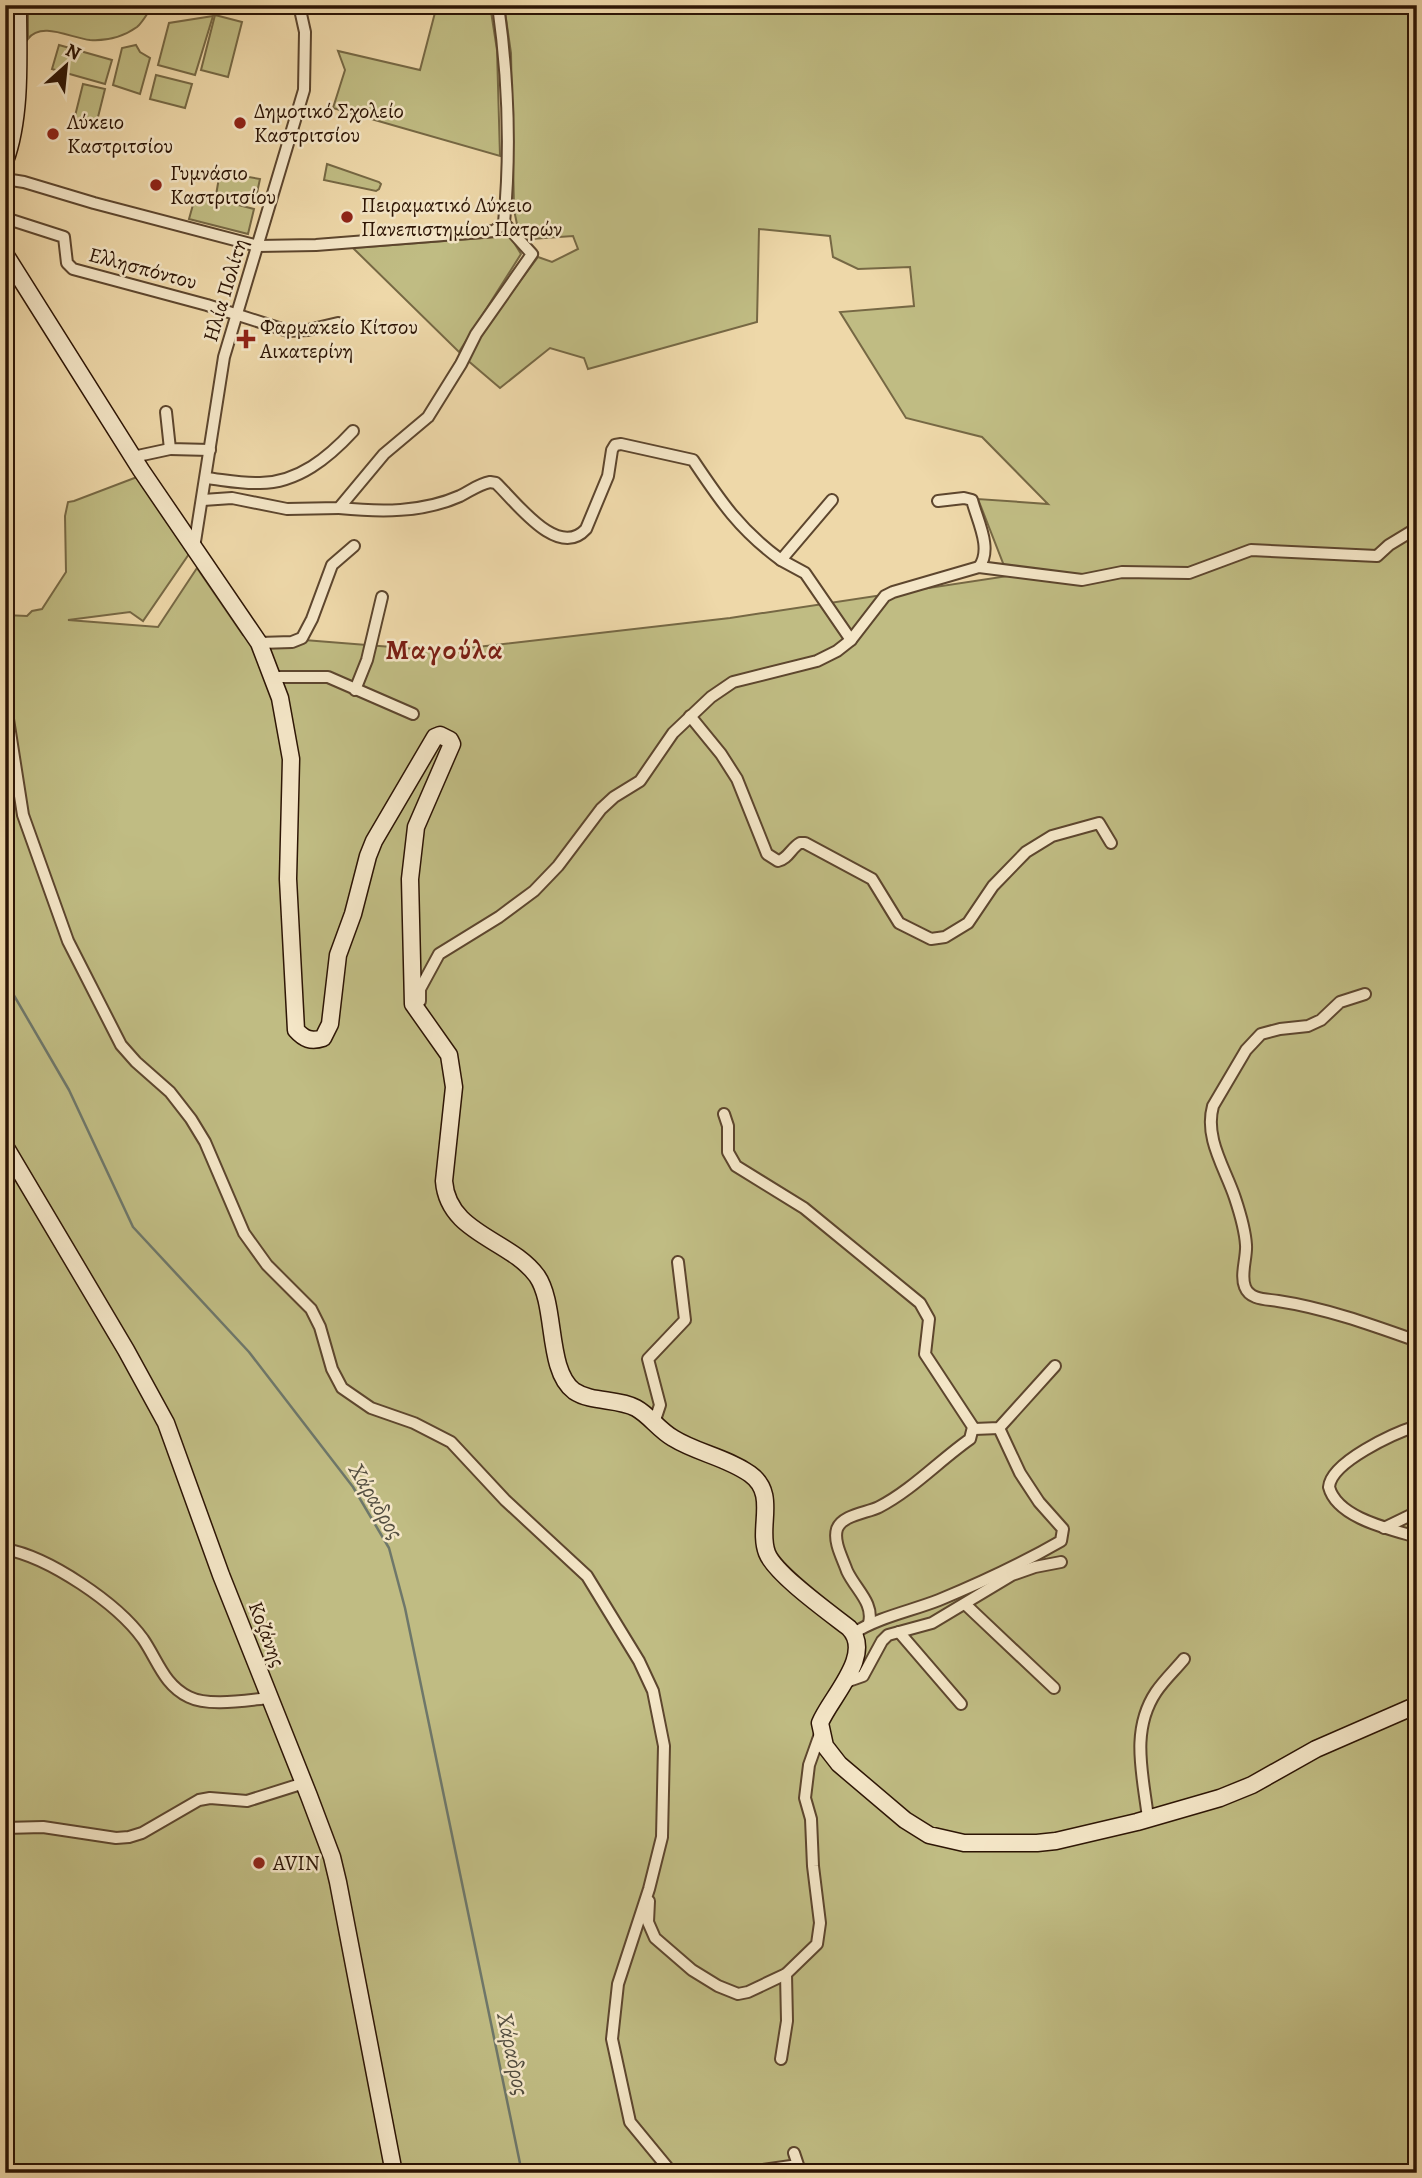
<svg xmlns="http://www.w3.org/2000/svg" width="1422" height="2178" font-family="Alegreya,serif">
<rect width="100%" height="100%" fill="#eed8a9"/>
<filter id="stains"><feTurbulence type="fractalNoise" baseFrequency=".00286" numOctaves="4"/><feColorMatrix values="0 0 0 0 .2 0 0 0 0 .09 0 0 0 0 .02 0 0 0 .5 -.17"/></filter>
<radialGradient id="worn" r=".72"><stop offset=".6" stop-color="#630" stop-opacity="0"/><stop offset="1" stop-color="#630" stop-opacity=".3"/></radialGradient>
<!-- green -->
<g fill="#c0bc83" stroke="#766844" stroke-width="2">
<path d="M28,5H153C148,12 143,22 137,27C123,37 106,41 90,40C71,38 41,21 28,39Z"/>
<polygon points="437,5 490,5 497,50 500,156 333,108 345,70 338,51 420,70"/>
<polygon points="504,5 1417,5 1417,2173 5,2173 5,615 27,616 32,611 42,609 66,572 65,516 68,502 74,501 137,477 189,554 143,621 130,612 68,620 158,627 197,568 243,635 442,651 730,618 1008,576 978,499 1048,504 982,437 906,418 840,312 914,306 910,267 858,269 833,257 830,236 759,229 757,322 588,369 584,358 550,348 500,388 466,359 500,308 538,257 552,262 578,249 573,236 531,239 518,229 514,210 511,53"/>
<polygon points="215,15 242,22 228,77 201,70"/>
<polygon points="213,16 195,75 158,65 169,23"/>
<polygon points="59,45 112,60 105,84 52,69"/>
<polygon points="136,45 140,52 150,58 140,94 113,85 122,48"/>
<polygon points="156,75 192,84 185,108 150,99"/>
<polygon points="83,84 105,89 96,125 74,120"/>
<polygon points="327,164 379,182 381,184 379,189 376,191 324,180"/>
<polygon points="220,172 260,179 255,202 216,195"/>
<polygon points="196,194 254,209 248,234 189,219"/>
<polygon points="510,236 521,254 459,352 353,248"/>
</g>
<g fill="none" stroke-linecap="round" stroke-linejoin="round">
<!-- stream -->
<polyline stroke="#6e776a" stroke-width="2.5" points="5,980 69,1090 133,1227 249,1352 353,1487 389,1548 405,1608 522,2173"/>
<defs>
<g id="street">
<polyline points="5,179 24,182 94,203 258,246 316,245 494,231 504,223"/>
<polyline points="5,218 64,237 67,263 73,269 207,305 288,331 308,330 338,323"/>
<polyline points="166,412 170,449 210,450"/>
<polyline points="133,457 170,449"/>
<path d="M206,478C224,480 242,484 260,483C298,483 329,457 353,431"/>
<path d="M203,500L232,498L287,509L339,508L384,454L428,417L461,364L476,334L532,254L504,223C511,151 508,76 498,5"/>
<polyline points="832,500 781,560 805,573 851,640"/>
<path d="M938,501L964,498L972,500C977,520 993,549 979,567"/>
<path d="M339,508C380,512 422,513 460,496C470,491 479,484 490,482L496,483C516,502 558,560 586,529L608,476L612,450L615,445L621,444L693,460C721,502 740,530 781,560"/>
<polyline points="194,548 224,357 304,90 305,32 299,5"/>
<polyline points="259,643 292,642 302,638 312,619 332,565 354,546"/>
<polyline points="273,677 328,677 413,714"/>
<polyline points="355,690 367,660 382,597"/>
<polyline points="5,700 23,815 68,941 121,1045 136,1062 170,1092 191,1119 205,1142 244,1233 267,1265 311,1309 320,1327 332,1369 342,1388 371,1408 414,1423 451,1442 505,1500 587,1576 639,1661 653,1691 664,1746 662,1837 649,1889 618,1984 612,2039 630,2122 672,2173"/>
<path d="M690,716L721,754L737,779L767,854L778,861C788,859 791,848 800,843H805L872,879L899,923L931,939L945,937L968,923L993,886L1026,852L1052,836L1099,823L1111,843"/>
<path d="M1365,994L1340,1002L1321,1020L1308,1026L1280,1029L1261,1034L1246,1050L1213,1106C1204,1138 1225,1168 1235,1198C1240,1213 1245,1229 1246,1245C1247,1257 1240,1275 1245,1287C1250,1300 1266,1299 1278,1301C1325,1308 1372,1325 1417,1341"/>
<polyline points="420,1001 420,989 439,954 499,917 534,891 558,866 601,809 614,797 640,781 673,733 711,697 733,682 817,661 837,651 851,640 885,596 893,592 979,567 1082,580 1122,572 1189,573 1251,550 1377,556 1389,545 1417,528"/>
<path d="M724,1114L728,1126V1152L736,1166L804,1208L920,1303L929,1319L925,1354L973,1427L970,1439C940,1460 912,1490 879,1507C867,1513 842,1515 837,1529C833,1542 843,1559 847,1571C856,1590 874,1603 869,1623"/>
<polyline points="654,1423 660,1405 648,1359 685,1320 678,1262"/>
<path d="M1417,1426C1394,1433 1331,1462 1329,1487C1337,1518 1390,1529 1417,1537"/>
<polyline points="974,1429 999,1428 1055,1366"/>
<polyline points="1384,1528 1417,1512"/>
<path d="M5,1549C49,1557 117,1603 143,1639C158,1661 164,1685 189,1697C209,1707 247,1700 269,1698"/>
<polyline points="965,1604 1054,1688"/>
<polyline points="899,1632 961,1704"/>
<path d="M854,1633C879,1617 911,1611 939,1600C980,1583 1023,1563 1061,1541L1063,1529L1039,1502L1020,1473L999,1428"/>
<polyline points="843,1683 863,1676 882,1641 888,1635 932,1623 1012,1575 1035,1567 1061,1562"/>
<path d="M1148,1818C1143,1775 1130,1731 1156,1692C1164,1680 1175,1670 1184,1659"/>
<polyline points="5,1828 43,1827 116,1838 129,1837 142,1833 199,1800 210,1798 247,1801 304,1783"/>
<polyline points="649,1901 648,1922 655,1938 692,1970 718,1986 738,1994 748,1992 786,1974 817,1944 820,1923 813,1866 811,1819 805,1798 809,1765 820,1734"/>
<polyline points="781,2059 787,2021 786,1974"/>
<polyline points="742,2173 798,2165 794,2153"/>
</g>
<g id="secondary">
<path d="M5,161C22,116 18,53 18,5"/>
<path d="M5,254L141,470L259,643L280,698L291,759L288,879L296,1030C304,1039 311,1042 323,1038L330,1024L338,955L353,914L368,856L374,841L435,737L440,735L450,740L452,744L416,827L410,879L413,1004L449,1055L454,1087L444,1181C448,1234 510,1239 537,1276C557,1305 546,1370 574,1391C592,1403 617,1398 636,1408C649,1415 659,1430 673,1438C697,1453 726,1457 750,1474C778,1494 757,1527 767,1553C775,1574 830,1613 849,1628C875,1654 830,1698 820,1723L825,1746L839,1764L905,1820L929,1835L964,1843H1037L1056,1841L1137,1822L1220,1798L1252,1785L1316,1749L1417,1705"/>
<polyline points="5,1146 126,1350 166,1423 221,1575 309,1796 332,1857 338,1882 394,2173"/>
</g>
</defs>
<!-- street casing -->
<use href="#street" stroke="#5d462e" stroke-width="14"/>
<!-- secondary casing -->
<use href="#secondary" stroke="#2d1505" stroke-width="19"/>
<!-- street -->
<use href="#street" stroke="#f4e6c7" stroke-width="10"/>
<!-- secondary -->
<use href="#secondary" stroke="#f4e6c7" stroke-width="16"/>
</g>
<!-- markers -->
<g fill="#8f2418" stroke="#f4e6c7" stroke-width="2.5">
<circle cx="240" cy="123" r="7"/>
<circle cx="53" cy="134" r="7"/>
<circle cx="156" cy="185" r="7"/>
<circle cx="347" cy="217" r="7"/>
<path d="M242.5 328.5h7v7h7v7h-7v7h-7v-7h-7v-7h7z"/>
<circle cx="259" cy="1863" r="7"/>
</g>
<g text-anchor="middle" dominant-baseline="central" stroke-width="5" stroke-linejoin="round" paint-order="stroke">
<!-- poi labels -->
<g font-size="21" fill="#2d1505" stroke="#f4e6c7" text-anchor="start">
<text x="254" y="111">Δημοτικό Σχολείο<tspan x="254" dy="24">Καστριτσίου</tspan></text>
<text x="67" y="122">Λύκειο<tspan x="67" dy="24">Καστριτσίου</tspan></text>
<text x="170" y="173">Γυμνάσιο<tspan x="170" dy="24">Καστριτσίου</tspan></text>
<text x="361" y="205">Πειραματικό Λύκειο<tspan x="361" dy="24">Πανεπιστημίου Πατρών</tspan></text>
<text x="260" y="327">Φαρμακείο Κίτσου<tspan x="260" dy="24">Αικατερίνη</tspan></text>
<text x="273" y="1863">AVIN</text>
</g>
<!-- street labels -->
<g font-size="21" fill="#2d1505" stroke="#f4e6c7">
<text transform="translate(143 268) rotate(15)">Ελλησπόντου</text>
<text transform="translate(225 290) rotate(-73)">Ηλία Πολίτη</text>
<text transform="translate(267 1634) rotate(69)">Κοζάνης</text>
</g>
<!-- water labels -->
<g font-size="23" font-style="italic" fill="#534e40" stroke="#f4e6c7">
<text transform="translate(376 1501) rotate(59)">Χάραδρος</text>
<text transform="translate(513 2054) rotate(78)">Χάραδρος</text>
</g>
<!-- district labels -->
<g font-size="28" font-weight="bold" letter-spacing="2" fill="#7a1f14" stroke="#f4e6c7">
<text x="445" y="650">Μαγούλα</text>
</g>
</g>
<!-- margin -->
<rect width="1422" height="2178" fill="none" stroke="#eed8a9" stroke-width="28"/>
<rect x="7" y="7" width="1408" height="2164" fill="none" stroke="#2d1505" stroke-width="3.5"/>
<rect x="14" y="14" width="1394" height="2150" fill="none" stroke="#2d1505" stroke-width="2"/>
<!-- north arrow -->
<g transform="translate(66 66) rotate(27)" stroke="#f4e6c7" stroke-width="5" paint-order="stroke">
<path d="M0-5L12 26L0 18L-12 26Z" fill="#2d1505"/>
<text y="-10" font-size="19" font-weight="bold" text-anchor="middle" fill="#2d1505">N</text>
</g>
<rect width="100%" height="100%" filter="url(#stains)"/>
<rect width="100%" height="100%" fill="url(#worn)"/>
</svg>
